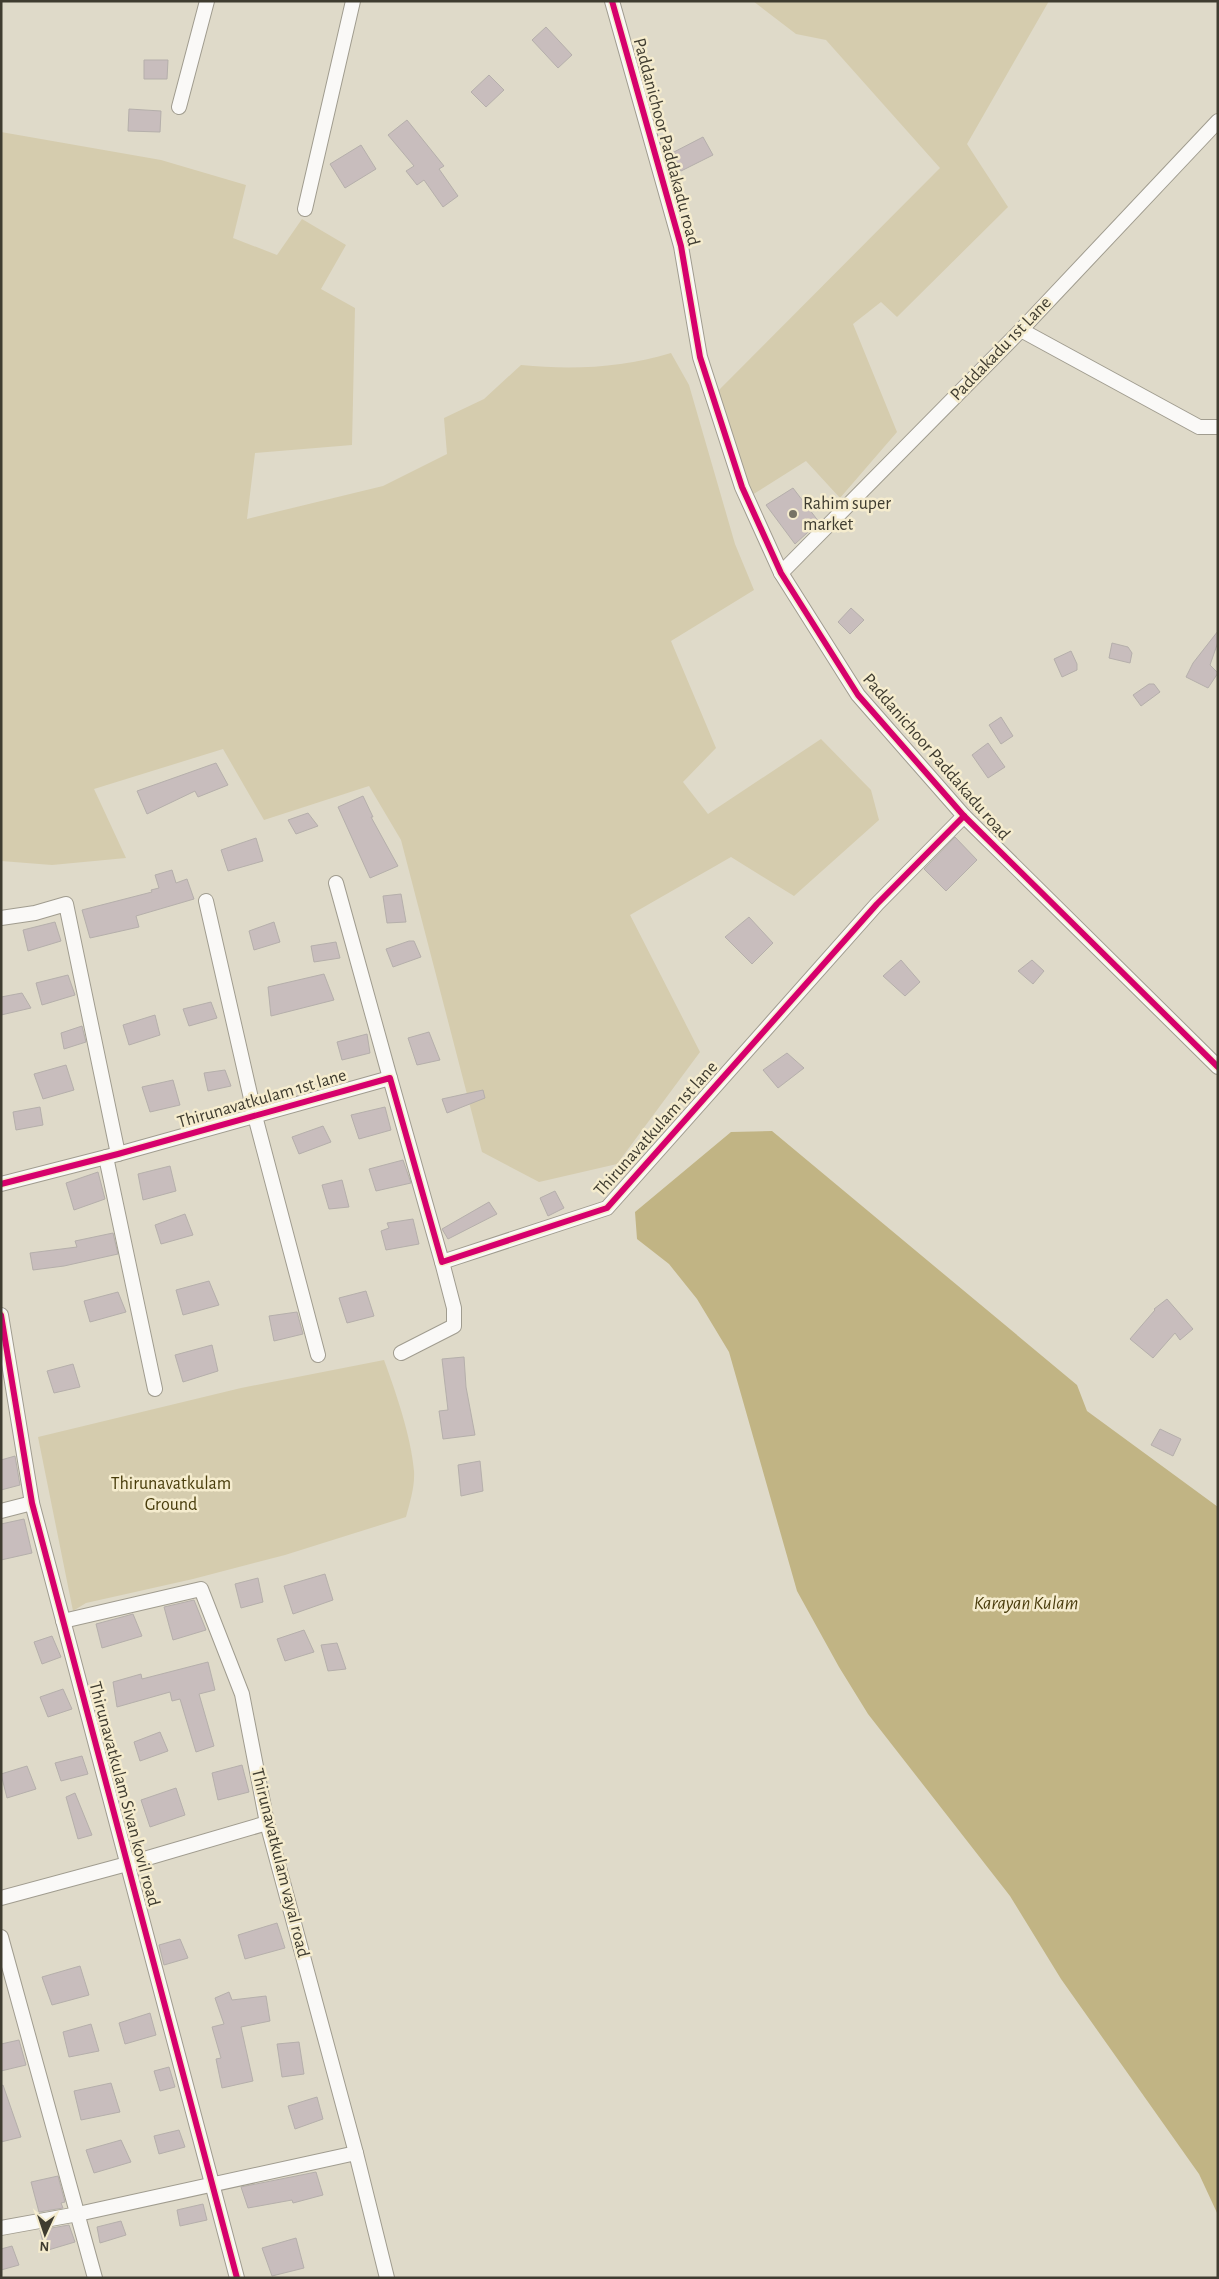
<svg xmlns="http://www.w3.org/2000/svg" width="1219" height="2279" font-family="'Alegreya Sans',sans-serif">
<rect width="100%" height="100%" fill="#dfdac9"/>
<!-- green -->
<g fill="#d5ccae">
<polygon points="753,1 1049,1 967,144 1008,207 897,317 881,302 853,324 897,432 840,498 806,461 752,495 715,394 940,168 826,40 796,34"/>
<path d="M1,132L161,160L246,185L233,238L277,255L302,219L346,245L321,289L355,308L352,445L255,453L247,519L383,486L447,454L444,418L484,399L521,365C571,370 623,368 671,353L689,385L735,544L754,590L671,641L716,748L683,782L708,814L821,739L871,790L879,820L794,896L731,857L630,915L700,1052L617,1164L539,1182L482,1152L401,840L369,786L264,820L223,749L94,789L126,858L52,865L1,861Z"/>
<path d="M384,1360C396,1393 411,1436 414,1471C415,1486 410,1502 406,1517L285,1555L193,1579L86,1603L73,1611L38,1437L241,1388Z"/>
</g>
<!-- water -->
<polygon fill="#c1b484" points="772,1131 1077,1385 1087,1411 1218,1507 1218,2215 1199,2174 1061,1979 1010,1896 868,1714 839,1667 797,1591 729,1352 697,1299 669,1264 637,1239 635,1212 731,1132"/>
<!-- building -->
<g fill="#c8bdbd" stroke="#b5afab">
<polygon points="546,27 572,55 558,68 532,40"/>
<polygon points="144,60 168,60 167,79 144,79"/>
<polygon points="489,75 504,90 486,107 471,92"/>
<polygon points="129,109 161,111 160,132 128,131"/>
<polygon points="407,120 444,166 439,169 458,196 443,207 424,180 417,185 406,171 414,166 388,135"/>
<polygon points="703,137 713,155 681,171 672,153"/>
<polygon points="361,145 376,169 345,188 330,164"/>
<polygon points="793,488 819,522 795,544 766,505"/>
<polygon points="851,608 864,620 850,634 838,622"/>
<polygon points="1218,631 1218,642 1210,665 1218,673 1208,688 1186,677 1193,663"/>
<polygon points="1112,643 1128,647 1132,653 1130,663 1109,658"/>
<polygon points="1071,651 1077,664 1077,670 1062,677 1054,659"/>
<polygon points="1149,684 1154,684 1160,692 1141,706 1133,695"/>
<polygon points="1001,717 1013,736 1001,744 989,725"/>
<polygon points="988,743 1005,767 988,778 972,755"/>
<polygon points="216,763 228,785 198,797 195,791 147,814 137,791"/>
<polygon points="363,796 373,817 371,817 398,866 370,878 338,807"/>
<polygon points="308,813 318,826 296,834 288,820"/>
<polygon points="955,837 977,860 946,891 924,869"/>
<polygon points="256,838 263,861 228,871 221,850"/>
<polygon points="172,870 176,883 187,879 194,899 136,916 139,927 90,938 82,910 152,892 151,890 159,888 155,875"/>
<polygon points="401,894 406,922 387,923 383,896"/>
<polygon points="749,917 773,943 752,964 725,937"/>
<polygon points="55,922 61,941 28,951 23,930"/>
<polygon points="274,922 280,942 254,950 249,931"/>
<polygon points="409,941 414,941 421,957 393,967 386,949"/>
<polygon points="336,942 340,958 314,962 311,946"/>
<polygon points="901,960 920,982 905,996 883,976"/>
<polygon points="1032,960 1044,971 1033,984 1018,971"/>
<polygon points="324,974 334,1000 271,1016 268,987"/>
<polygon points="68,975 75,995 42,1005 36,983"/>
<polygon points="22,993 31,1008 1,1015 1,997"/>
<polygon points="211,1002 217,1018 189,1026 183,1009"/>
<polygon points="155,1015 160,1035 129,1045 123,1025"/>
<polygon points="82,1026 86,1042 64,1049 61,1033"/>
<polygon points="429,1032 440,1060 417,1065 408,1038"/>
<polygon points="367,1034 370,1053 342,1060 337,1042"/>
<polygon points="787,1053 804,1068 778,1088 763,1070"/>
<polygon points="66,1065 74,1090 43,1099 34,1074"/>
<polygon points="225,1070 231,1086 208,1091 204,1073"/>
<polygon points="173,1080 180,1105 150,1112 142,1087"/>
<polygon points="483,1090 485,1098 447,1113 442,1099"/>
<polygon points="40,1107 43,1125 16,1130 13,1112"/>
<polygon points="385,1107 391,1130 359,1139 351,1115"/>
<polygon points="323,1126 331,1142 299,1154 292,1137"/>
<polygon points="403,1160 411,1183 376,1191 369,1169"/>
<polygon points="170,1166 176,1191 143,1200 138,1174"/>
<polygon points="98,1172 105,1199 74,1210 66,1183"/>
<polygon points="342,1180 349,1207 329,1209 322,1185"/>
<polygon points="555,1191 564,1208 548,1216 540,1198"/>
<polygon points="489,1202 497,1214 448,1239 442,1229"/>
<polygon points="185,1214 193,1235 161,1244 155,1225"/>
<polygon points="413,1219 419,1244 386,1250 381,1231 389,1228 387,1223"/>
<polygon points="113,1233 118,1254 64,1266 33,1270 30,1253 77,1247 75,1241"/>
<polygon points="209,1281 219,1305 183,1315 176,1290"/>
<polygon points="366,1291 374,1316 347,1323 339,1298"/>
<polygon points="118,1292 126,1312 90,1322 84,1301"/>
<polygon points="1167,1299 1193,1329 1180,1340 1175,1333 1153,1358 1130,1339 1155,1310 1154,1309"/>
<polygon points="297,1312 303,1334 274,1341 269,1316"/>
<polygon points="212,1345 218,1371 183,1382 175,1355"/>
<polygon points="464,1357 466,1387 475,1435 443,1439 439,1411 448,1410 442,1359"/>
<polygon points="73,1364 80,1387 54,1393 47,1371"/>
<polygon points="1160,1429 1181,1439 1173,1456 1151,1445"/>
<polygon points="15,1456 20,1485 1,1490 1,1460"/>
<polygon points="480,1461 483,1491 461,1496 458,1465"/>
<polygon points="24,1519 32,1553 1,1560 1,1524"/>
<polygon points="325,1574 333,1600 293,1614 284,1586"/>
<polygon points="258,1578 263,1602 241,1608 235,1584"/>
<polygon points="194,1600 206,1630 173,1640 164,1607"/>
<polygon points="133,1614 142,1636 102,1648 96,1624"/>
<polygon points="304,1630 314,1652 285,1661 277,1639"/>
<polygon points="52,1636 61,1657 42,1664 34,1642"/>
<polygon points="337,1643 346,1669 328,1671 321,1645"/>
<polygon points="208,1662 215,1690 199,1694 214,1746 196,1752 180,1699 172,1701 170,1692 117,1707 113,1682 141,1674 142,1679"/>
<polygon points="63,1689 72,1709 48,1717 40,1697"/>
<polygon points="160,1732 168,1751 140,1761 134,1742"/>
<polygon points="82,1756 88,1774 61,1781 55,1763"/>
<polygon points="242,1765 249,1792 218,1800 212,1773"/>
<polygon points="27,1766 36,1789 7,1798 1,1774"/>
<polygon points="176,1788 185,1815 150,1827 141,1800"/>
<polygon points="75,1793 92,1835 78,1839 66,1797"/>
<polygon points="277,1923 285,1948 245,1959 238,1935"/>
<polygon points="180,1939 188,1958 164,1965 159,1945"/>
<polygon points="80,1966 89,1995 52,2005 42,1977"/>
<polygon points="229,1992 232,2000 266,1996 270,2021 241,2027 253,2081 222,2088 216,2059 221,2058 212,2027 224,2024 215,1998"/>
<polygon points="150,2013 156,2035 125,2044 119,2023"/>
<polygon points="91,2024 99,2051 69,2057 63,2032"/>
<polygon points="19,2040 26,2065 1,2071 1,2044"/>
<polygon points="299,2042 304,2074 282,2077 277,2044"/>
<polygon points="169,2067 175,2087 160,2091 154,2071"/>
<polygon points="111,2083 120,2112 81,2120 74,2091"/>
<polygon points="3,2085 21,2137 1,2142 1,2086"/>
<polygon points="317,2097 323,2119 295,2129 288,2106"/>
<polygon points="179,2130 185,2147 159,2154 154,2136"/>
<polygon points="121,2140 131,2162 94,2173 86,2150"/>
<polygon points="316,2172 323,2195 293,2203 292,2200 248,2208 241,2187"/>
<polygon points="58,2176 65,2202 61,2203 63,2208 39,2212 31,2182"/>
<polygon points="203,2204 207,2220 180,2226 177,2210"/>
<polygon points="121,2221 126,2235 100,2243 97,2227"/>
<polygon points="69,2225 75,2242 45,2251 40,2230"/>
<polygon points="296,2238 304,2268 272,2276 262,2248"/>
<polygon points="12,2246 19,2265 1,2270 1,2249"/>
</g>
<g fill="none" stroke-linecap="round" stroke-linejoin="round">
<defs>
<g id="street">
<polyline points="612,1 681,246 700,357 742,487 781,573 858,695 964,816 1218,1067"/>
<polyline points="179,107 207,1"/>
<polyline points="305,209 353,1"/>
<polyline points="1021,330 1199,427 1218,427"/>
<polyline points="781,573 1021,330 1218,121"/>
<polyline points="336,883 390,1078"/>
<polyline points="206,901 255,1116 318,1355"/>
<polyline points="1,918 35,913 66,904 118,1154"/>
<polyline points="106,1157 155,1389"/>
<polyline points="1,1184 118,1154 390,1078 442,1262 607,1208 877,904 964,816"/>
<polyline points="1,1315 32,1503 237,2278"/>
<polyline points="401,1353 454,1326 454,1308 442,1262"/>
<polyline points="1,1511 32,1503"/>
<polyline points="63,1621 201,1589 242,1694 267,1823 356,2153 387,2278"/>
<polyline points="1,1898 127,1864 267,1823"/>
<polyline points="1,1937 95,2278"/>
<polyline points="1,2228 78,2214 356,2153"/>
</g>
</defs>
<!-- street casing -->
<use href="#street" stroke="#a09c8f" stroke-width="16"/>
<!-- street -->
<use href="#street" stroke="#faf9f7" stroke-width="14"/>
<defs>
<g id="cycleway">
<polyline points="612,1 681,246 700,357 742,487 781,573 858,695 964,816 1218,1067"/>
<polyline points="1,1184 118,1154 390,1078 442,1262 607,1208 877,904 964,816"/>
<polyline points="1,1315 32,1503 237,2278"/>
</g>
</defs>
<!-- cycleway casing -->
<use href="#cycleway" stroke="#f5ecce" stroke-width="9"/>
<!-- cycleway -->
<use href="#cycleway" stroke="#d6006c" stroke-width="6"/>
</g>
<!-- markers -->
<circle fill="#777366" stroke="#f5ecce" stroke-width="2" cx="793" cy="514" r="5"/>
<g text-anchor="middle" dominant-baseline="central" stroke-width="5" stroke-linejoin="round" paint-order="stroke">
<!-- street labels -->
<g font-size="18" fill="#3f3c30" stroke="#f5ecce">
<text transform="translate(666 142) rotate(75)">Paddanichoor Paddakadu road</text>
<text transform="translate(1001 349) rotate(-46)">Paddakadu 1st Lane</text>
<text transform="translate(936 757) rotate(49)">Paddanichoor Paddakadu road</text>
<text transform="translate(262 1099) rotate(-16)">Thirunavatkulam 1st lane</text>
<text transform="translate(656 1129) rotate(-48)">Thirunavatkulam 1st lane</text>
<text transform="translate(124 1794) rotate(75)">Thirunavatkulam Sivan kovil road</text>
<text transform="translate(280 1863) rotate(76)">Thirunavatkulam vayal road</text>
</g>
<!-- poi labels -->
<g font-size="18" fill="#3f3c30" stroke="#f5ecce" text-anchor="start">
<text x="803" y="504">Rahim super<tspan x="803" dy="21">market</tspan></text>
</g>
<!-- park labels -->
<g font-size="18" fill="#483c0b" stroke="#f5ecce">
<text x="171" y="1484">Thirunavatkulam<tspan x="171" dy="21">Ground</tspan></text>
</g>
<!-- water labels -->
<g font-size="19" font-style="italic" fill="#4b3e0e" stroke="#f5ecce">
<text x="1026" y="1603">Karayan Kulam</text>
</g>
</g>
<!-- border -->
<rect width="1219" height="2279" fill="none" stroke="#3f3c30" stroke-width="5"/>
<!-- north arrow -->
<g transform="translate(45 2234) rotate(183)" stroke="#f5ecce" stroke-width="4" paint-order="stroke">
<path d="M0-4L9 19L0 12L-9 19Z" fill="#3f3c30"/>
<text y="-8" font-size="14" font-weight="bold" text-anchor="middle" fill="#3f3c30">N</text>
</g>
</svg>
